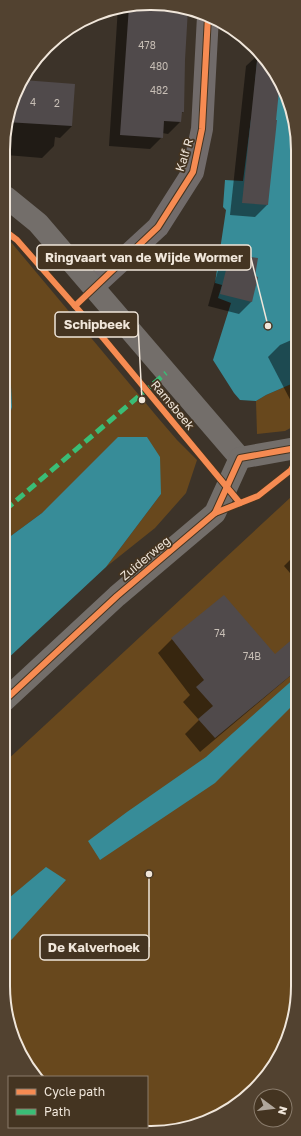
<svg xmlns="http://www.w3.org/2000/svg" width="301" height="1136" font-family="'Golos Text',sans-serif">
<rect width="100%" height="100%" fill="#3c3329"/>
<!-- green -->
<g fill="#68481d">
<polygon points="5,235 159,419 177,440 197,460 186,493 155,528 106,567 161,494 42,513 4,541 5,433 12,407 10,363 5,338"/>
<polygon points="296,382 296,425 285,431 257,434 256,401 266,395"/>
<polygon points="296,495 295,1014 278,1059 240,1102 198,1125 141,1133 120,1127 147,1127 147,1077 36,1077 14,1042 3,985 4,763 291,497"/>
</g>
<!-- water -->
<g fill="#378c98">
<polygon points="258,50 283,85 297,131 296,382 266,395 256,401 240,400 234,393 213,360 231,303 218,298 222,285 215,283 226,210 223,207 225,180 243,181 251,119 252,119"/>
<polygon points="5,338 10,363 12,407 5,433"/>
<polygon points="118,437 147,437 160,457 161,494 106,567 4,662 4,541 42,513"/>
<polygon points="296,677 296,702 215,783 100,860 88,841 127,812 206,757"/>
<polygon points="46,867 66,880 3,949 3,903"/>
</g>
<!-- shadow -->
<g fill="#0007">
<polygon points="122,6 179,6 187,9 184,60 183,112 180,114 180,122 168,134 162,133 162,137 150,149 109,146 118,7"/>
<polygon points="259,54 260,54 279,80 267,205 255,217 230,215 246,66"/>
<polygon points="23,81 72,126 60,138 55,137 54,146 42,158 6,155 6,122"/>
<polygon points="231,255 257,277 251,302 239,314 208,306 219,267"/>
<polygon points="296,338 296,411 268,357 280,345"/>
<polygon points="296,554 296,580 284,566"/>
<polygon points="172,639 275,656 296,671 200,752 185,734 199,720 183,702 190,695 158,653"/>
</g>
<!-- building -->
<g fill="#504a4b">
<polygon points="129,6 172,6 172,8 188,9 185,60 184,112 182,112 181,122 164,121 163,138 120,135"/>
<polygon points="258,51 280,81 276,120 277,120 268,205 242,203"/>
<polygon points="23,80 75,84 72,126 6,122"/>
<polygon points="230,254 258,258 255,276 258,277 252,302 220,294"/>
<polygon points="224,595 275,654 296,636 296,671 215,738 198,719 213,706 196,687 204,680 171,638"/>
</g>
<g fill="none" stroke-linecap="round" stroke-linejoin="round">
<!-- street -->
<polyline stroke="#716b6a" stroke-width="22" points="93,287 158,227 193,172 202,129 208,16"/>
<!-- secondary -->
<g stroke="#736e6a" stroke-width="22">
<polyline points="6,197 38,223 240,458"/>
<polyline points="240,458 296,448"/>
<polyline points="4,701 117,596 215,513 240,458"/>
</g>
<!-- quiet -->
<polyline stroke="#3abd76" stroke-width="5" stroke-dasharray="10 5" stroke-linecap="butt" points="5,510 166,373"/>
<defs>
<g id="cycleway">
<polyline points="5,231 17,240 104,339 240,503"/>
<polyline points="75,306 158,227 193,172 202,129 208,16"/>
<polyline points="215,513 258,496 291,470 296,461"/>
<polyline points="4,701 117,596 215,513 240,458 296,448"/>
</g>
</defs>
<!-- cycleway casing -->
<use href="#cycleway" stroke="#443421" stroke-width="8"/>
<!-- cycleway -->
<use href="#cycleway" stroke="#f68b52" stroke-width="6"/>
</g>
<g text-anchor="middle" dominant-baseline="central" stroke-width="3.5" stroke-linejoin="round" paint-order="stroke">
<!-- number labels -->
<g font-size="10" fill="#c8bfb6">
<text x="147" y="45">478</text>
<text x="159" y="66">480</text>
<text x="159" y="90">482</text>
<text x="33" y="102">4</text>
<text x="57" y="103">2</text>
<text x="220" y="633">74</text>
<text x="252" y="656">74B</text>
</g>
<!-- street labels -->
<g font-size="12" fill="#f0e6da" stroke="#443421">
<text transform="translate(184 155) rotate(-73)">Kalf R</text>
<text transform="translate(173 405) rotate(50)">Ramsbeek</text>
<text transform="translate(145 558) rotate(-40)">Zuiderweg</text>
</g>
</g>
<!-- crop -->
<path d="M0 0H301V1136H0ZM150 10H151A140 140 0 0 1 291 150V986A140 140 0 0 1 151 1126H150A140 140 0 0 1 10 986V150A140 140 0 0 1 150 10Z" fill="#524230" fill-rule="evenodd"/>
<path fill="none" stroke="#f0e6da" stroke-width="2" d="M150 10H151A140 140 0 0 1 291 150V986A140 140 0 0 1 151 1126H150A140 140 0 0 1 10 986V150A140 140 0 0 1 150 10Z"/>
<!-- callouts -->
<path fill="none" stroke="#f0e6da" stroke-width="1.5" d="M268 326L251 258M142 400L138 325M149 874L149 947"/>
<g fill="#f0e6da" stroke="#443421" stroke-width="1.5">
<circle cx="268" cy="326" r="4"/>
<circle cx="142" cy="400" r="4"/>
<circle cx="149" cy="874" r="4"/>
</g>
<g fill="#443421" stroke="#f0e6da" stroke-width="1.5">
<rect x="37" y="245" width="214" height="25" rx="4"/>
<rect x="55" y="312" width="83" height="25" rx="4"/>
<rect x="40" y="935" width="109" height="25" rx="4"/>
</g>
<g font-size="13" text-anchor="middle" font-weight="bold" fill="#f0e6da">
<text x="144" y="262">Ringvaart van de Wijde Wormer</text>
<text x="97" y="329">Schipbeek</text>
<text x="94" y="952">De Kalverhoek</text>
</g>
<!-- legend -->
<rect x="8" y="1076" width="140" height="52" fill="#443421" stroke="#897b6b"/>
<rect x="16" y="1089" width="20" height="6" fill="#f68b52" stroke="#897b6b"/>
<text x="44" y="1096" font-size="12" fill="#f0e6da">Cycle path</text>
<rect x="16" y="1109" width="20" height="6" fill="#3abd76" stroke="#897b6b"/>
<text x="44" y="1116" font-size="12" fill="#f0e6da">Path</text>
<!-- north arrow -->
<g transform="translate(273 1108) rotate(105)"><circle r="19" fill="#443421" stroke="#897b6b"/>
<path d="M0-3L7 15L0 10L-7 15Z" fill="#b1a79c"/>
<text y="-6" font-size="11" font-weight="bold" text-anchor="middle" fill="#f0e6da">N</text>
</g>
</svg>
